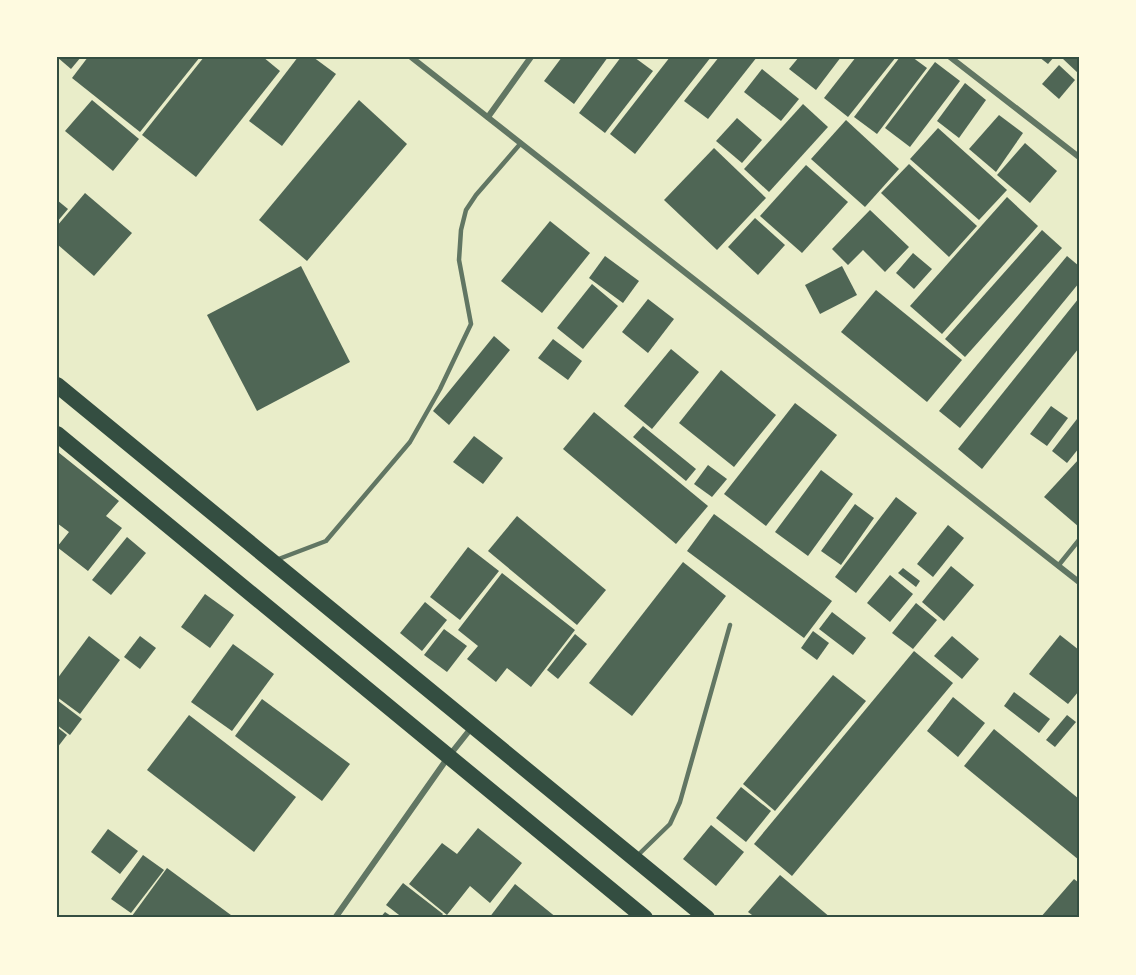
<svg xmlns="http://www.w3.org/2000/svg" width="1136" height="975" font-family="Ubuntu,sans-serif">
<rect width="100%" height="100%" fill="#e9edc9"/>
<!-- building -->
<g fill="#4f6655">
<polygon points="57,57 81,57 71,69"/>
<polygon points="88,57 200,57 140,132 72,78"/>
<polygon points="204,57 263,57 280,71 196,177 142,135"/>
<polygon points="298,57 313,57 336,74 282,146 249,121"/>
<polygon points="562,57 608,57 574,104 544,81"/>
<polygon points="621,57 634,57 653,71 605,133 579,113"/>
<polygon points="670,57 711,57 635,154 610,134"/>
<polygon points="719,57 757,57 708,119 684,101"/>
<polygon points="799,57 841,57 816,90 789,69"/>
<polygon points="856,57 896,57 848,117 824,98"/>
<polygon points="900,57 912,57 927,68 877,134 854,117"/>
<polygon points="1039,57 1054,57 1048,64"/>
<polygon points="1064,57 1079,57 1079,74 1062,58"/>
<polygon points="935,62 960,81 910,147 885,128"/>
<polygon points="1059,65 1075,80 1059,99 1042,84"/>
<polygon points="762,69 799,99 781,121 744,92"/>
<polygon points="965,83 986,100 959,138 937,121"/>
<polygon points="92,100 139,139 113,171 65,131"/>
<polygon points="359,100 407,144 307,261 259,220"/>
<polygon points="803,104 828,127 769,192 744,169"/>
<polygon points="999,115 1023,133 996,172 969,149"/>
<polygon points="737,118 762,140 742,163 716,141"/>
<polygon points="846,120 899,169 865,207 811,159"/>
<polygon points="938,128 1007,190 979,220 910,159"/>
<polygon points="1025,143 1057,171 1030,203 997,175"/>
<polygon points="714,148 766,198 717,250 664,200"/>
<polygon points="909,164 977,226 949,257 881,193"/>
<polygon points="806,165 848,202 802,253 760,216"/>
<polygon points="85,193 132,233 94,276 57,244 57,226"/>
<polygon points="1007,197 1038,226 942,334 910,306"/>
<polygon points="57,200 68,209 57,222"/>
<polygon points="870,210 909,247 885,272 863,250 848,265 832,249"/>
<polygon points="755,218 785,245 758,275 728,247"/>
<polygon points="550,221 590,253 542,313 501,281"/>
<polygon points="1042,230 1062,248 965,357 945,339"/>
<polygon points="913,253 932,269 914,289 896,273"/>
<polygon points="605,256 639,281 623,303 589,278"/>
<polygon points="1067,256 1079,266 1079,283 960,428 939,411"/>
<polygon points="301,266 350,362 257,411 207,315"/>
<polygon points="842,266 857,295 820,314 805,285"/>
<polygon points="592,284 618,306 583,349 557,328"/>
<polygon points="876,290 962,360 927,402 841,332"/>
<polygon points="1079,298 1079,348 982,469 958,449"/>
<polygon points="648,299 674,319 648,353 622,332"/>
<polygon points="494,336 510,350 449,425 433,411"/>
<polygon points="553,339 582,361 568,380 538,358"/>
<polygon points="671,349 699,372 652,429 624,406"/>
<polygon points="721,370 776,415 734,467 679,423"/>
<polygon points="795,403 837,435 766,526 724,494"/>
<polygon points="1051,406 1068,418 1047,446 1030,434"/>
<polygon points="594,412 708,506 676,544 563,449"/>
<polygon points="1077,419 1079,420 1079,448 1067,463 1052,451"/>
<polygon points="643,426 696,469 686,481 633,437"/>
<polygon points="474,436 503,458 483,484 453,462"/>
<polygon points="58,452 119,501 106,516 122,528 88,571 57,547 69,532 57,523"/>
<polygon points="1079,459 1079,527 1044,497"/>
<polygon points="708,465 727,479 712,497 694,484"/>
<polygon points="821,470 853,494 808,556 775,532"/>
<polygon points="896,497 917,513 856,593 835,577"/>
<polygon points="855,504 874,518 841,565 821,551"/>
<polygon points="714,514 832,601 804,638 687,551"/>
<polygon points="517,516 606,590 577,625 488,551"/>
<polygon points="948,525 964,538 933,577 917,564"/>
<polygon points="127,537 146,553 111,595 92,580"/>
<polygon points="468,547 499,571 460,620 430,597"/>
<polygon points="683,562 726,596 632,716 589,683"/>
<polygon points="951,566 974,585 944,621 922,602"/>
<polygon points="903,568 920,581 916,587 898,573"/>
<polygon points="502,573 575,630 531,687 507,668 496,682 467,659 478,646 458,630"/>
<polygon points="890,575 913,594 890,622 867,603"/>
<polygon points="205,594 234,615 210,648 181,627"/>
<polygon points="425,602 447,620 422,651 400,633"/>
<polygon points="916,603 937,620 913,649 892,633"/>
<polygon points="832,612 866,638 853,655 819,629"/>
<polygon points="444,629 467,646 447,672 424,655"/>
<polygon points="813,631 829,643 817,660 801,648"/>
<polygon points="575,634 587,644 558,679 547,670"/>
<polygon points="1060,635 1079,650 1079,691 1068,704 1029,674"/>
<polygon points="89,636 120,660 80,714 57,697 57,679"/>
<polygon points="140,636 156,648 140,669 124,657"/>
<polygon points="952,636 979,659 962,679 934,656"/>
<polygon points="233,644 274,674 232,731 191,702"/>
<polygon points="914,651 953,683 792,876 754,844"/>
<polygon points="833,675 866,701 775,811 743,784"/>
<polygon points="1014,692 1050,719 1039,733 1004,706"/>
<polygon points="953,697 985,723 958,757 927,731"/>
<polygon points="262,699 350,764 322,801 235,736"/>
<polygon points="57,700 82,719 70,735 57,725"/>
<polygon points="189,715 296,797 254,852 147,770"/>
<polygon points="1067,715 1076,722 1055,747 1046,740"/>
<polygon points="57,727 67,735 57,748"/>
<polygon points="994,729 1079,799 1079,860 964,766"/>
<polygon points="741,787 771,811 746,842 716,818"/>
<polygon points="711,825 744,852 716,886 683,859"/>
<polygon points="478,828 522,863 490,903 470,886 447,915 409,884 442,843 457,854"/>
<polygon points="108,829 138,851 120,874 91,852"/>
<polygon points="143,855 164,870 131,913 111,899"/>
<polygon points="167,868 235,918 135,918 132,916"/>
<polygon points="780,875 831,918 756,918 748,912"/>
<polygon points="1074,879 1079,883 1079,918 1040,918"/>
<polygon points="403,883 443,914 440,918 403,918 386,905"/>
<polygon points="515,884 557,918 489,918"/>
<polygon points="385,912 394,918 380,918"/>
</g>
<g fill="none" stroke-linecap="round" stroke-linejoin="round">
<!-- service -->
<g stroke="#617663" stroke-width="4.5">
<polyline points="276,560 326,541 410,442 440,389 471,324 459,260 461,230 466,210 476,195 521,143"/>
<polyline points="1058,566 1079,540"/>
<polyline points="636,857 670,824 680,802 730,625"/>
</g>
<!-- minor -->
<g stroke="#617663" stroke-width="6">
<polyline points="411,57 1079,582"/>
<polyline points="950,57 1079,157"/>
<polyline points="488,117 531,57"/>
<polyline points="335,918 449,756 472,727"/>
</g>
<!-- trunk -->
<g stroke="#344e41" stroke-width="16">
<polyline points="57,385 707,918"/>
<polyline points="57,434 645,918"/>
</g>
</g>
<!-- border -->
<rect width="1136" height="975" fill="none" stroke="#fefae0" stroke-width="117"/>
<rect x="58" y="58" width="1020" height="858" fill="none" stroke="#344e41" stroke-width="2"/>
</svg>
